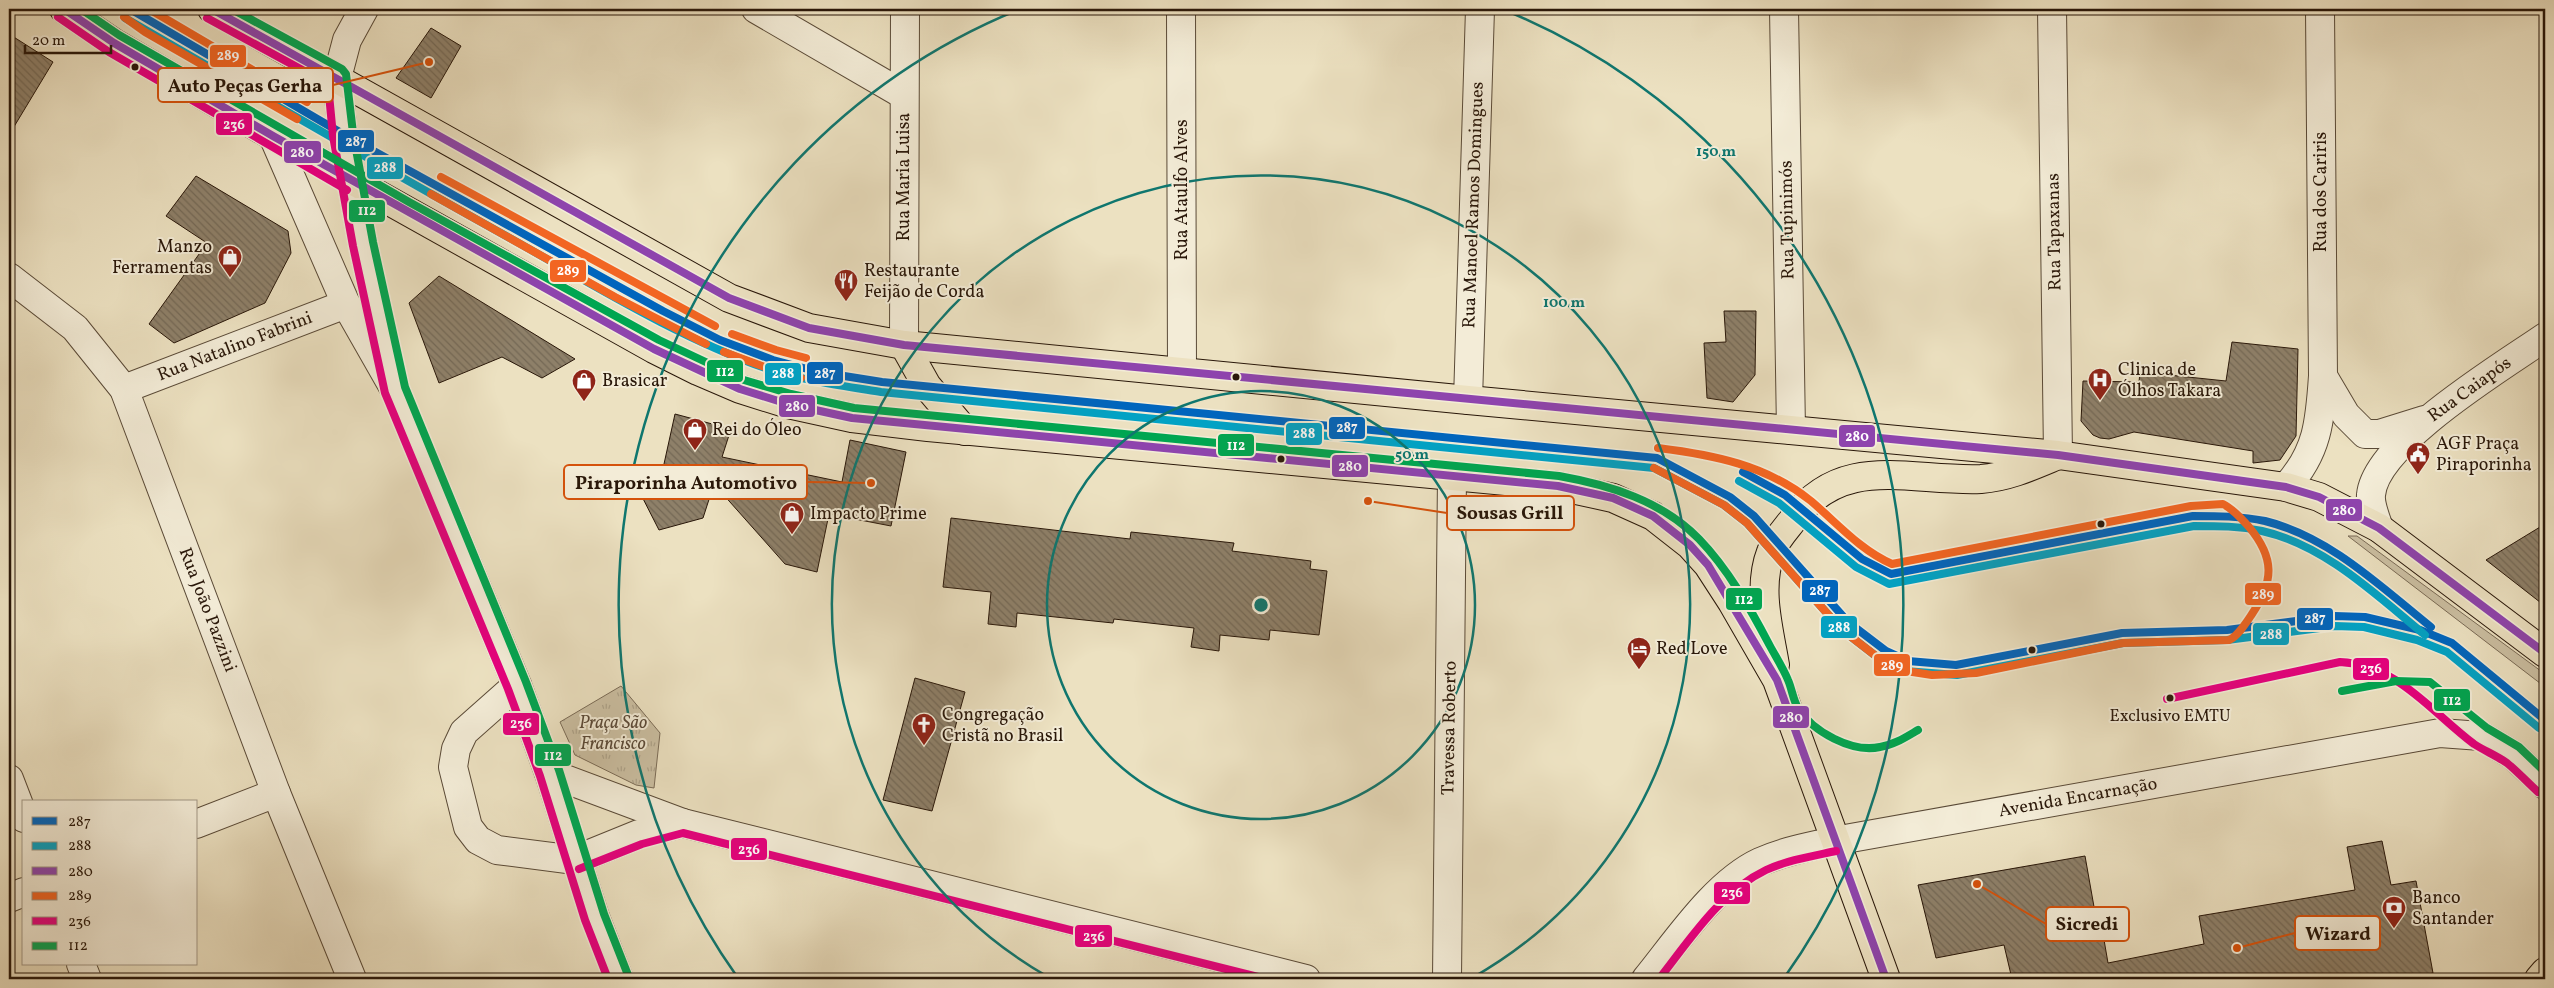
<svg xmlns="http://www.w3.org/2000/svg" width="2554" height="988" font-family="Vollkorn,serif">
<defs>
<pattern id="park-tufts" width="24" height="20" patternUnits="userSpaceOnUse" patternTransform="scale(1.25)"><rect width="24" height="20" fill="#cbbfa2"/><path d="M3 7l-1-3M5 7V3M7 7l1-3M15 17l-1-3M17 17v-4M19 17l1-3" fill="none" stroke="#aea38a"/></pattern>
<pattern id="building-back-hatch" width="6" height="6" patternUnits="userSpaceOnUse" patternTransform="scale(1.25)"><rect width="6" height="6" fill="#8e8069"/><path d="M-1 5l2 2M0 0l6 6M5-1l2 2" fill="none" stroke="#746855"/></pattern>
</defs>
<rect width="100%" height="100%" fill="#ece1c1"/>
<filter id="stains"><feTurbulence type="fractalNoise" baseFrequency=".004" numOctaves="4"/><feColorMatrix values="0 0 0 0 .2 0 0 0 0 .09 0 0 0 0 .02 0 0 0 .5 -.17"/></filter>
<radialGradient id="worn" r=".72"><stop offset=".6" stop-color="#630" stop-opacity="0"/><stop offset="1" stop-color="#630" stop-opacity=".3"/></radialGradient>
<!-- grass -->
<polygon fill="#cbbfa2" stroke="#7a6b56" points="2348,536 2357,536 2545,674 2545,687"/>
<!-- park -->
<polygon fill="url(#park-tufts)" stroke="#7a6b56" points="621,686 660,733 654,788 636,785 575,755 560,722"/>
<!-- building -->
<g fill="url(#building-back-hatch)" stroke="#291709">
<polygon points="431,28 461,46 431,98 396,78"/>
<polygon points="9,34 53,62 9,135"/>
<polygon points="196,176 288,231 291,253 265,303 174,343 149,324 207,243 166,216"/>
<polygon points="439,276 575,359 542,378 502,357 439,383 409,303"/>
<polygon points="1724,311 1756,311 1755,375 1733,402 1707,398 1704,343 1726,342"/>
<polygon points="2232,342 2298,349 2296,436 2280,460 2253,463 2253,451 2134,432 2109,439 2100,438 2093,435 2081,421 2083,381 2139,382 2140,372 2226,381"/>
<polygon points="675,414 731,429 722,457 842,482 850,440 906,452 891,526 829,514 817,572 785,564 714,484 703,518 659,530 633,479 662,473"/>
<polygon points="951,518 1130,539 1131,532 1234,543 1232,551 1311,561 1310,569 1327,571 1319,635 1270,630 1269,640 1220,635 1219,651 1191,647 1194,628 1114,619 1113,623 1017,613 1016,627 988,624 991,592 943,587"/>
<polygon points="2545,524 2545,606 2486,560"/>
<polygon points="915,678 965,692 932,811 883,800"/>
<polygon points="2382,841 2391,885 2416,881 2433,973 2401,979 2012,979 2004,945 1936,958 1918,885 2085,856 2099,935 2103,934 2108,963 2204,944 2199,916 2355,890 2347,847"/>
</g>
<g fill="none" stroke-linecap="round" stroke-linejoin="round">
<defs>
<g id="minor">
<polyline points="364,9 347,40 337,78 343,134 363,244 389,364"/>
<polyline points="756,9 904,95"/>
<polyline points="1181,9 1182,371"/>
<polyline points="1784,9 1791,430"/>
<polyline points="2052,9 2058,455"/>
<polyline points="273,136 346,304 395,390 517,685 549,773 595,917 619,979"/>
<polyline points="9,277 75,328 124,389 276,793 352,979"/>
<polyline points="904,345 905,9"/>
<polyline points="2323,376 2346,415 2365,434 2379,434 2424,420"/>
<polyline points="124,389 346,304"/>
<polyline points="1468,400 1480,9"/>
<path d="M2286,487C2318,452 2320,421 2323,376L2320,9"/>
<path d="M2379,528C2376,519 2370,505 2371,495C2375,443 2503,366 2545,337"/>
<polyline points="517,685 464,732 456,749 453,767 468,827 478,840 497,850 575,860 639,834 683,823"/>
<polyline points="549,773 683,823 1306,979"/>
<polyline points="9,779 24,818"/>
<polyline points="196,824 276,793"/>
<polyline points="9,898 24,892"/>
<polyline points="81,964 87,979"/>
<polyline points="1447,979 1452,476"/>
<path d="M1646,979C1677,941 1715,883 1760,862C1784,851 1809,847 1834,841L2440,733L2481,736L2513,755L2545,785"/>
</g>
<g id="major">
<polyline points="64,9 114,43 273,136 654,349 698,371 740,389 788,404 852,418 928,427 1558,486 1613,498 1653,516 1690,545 1708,565 1732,602 1777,680 1886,979"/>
<polyline points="212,9 729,298 809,328 904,345 1468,400 2058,455 2286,487 2319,497 2379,528 2545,653"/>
<polyline points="904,345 927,386 965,431"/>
<path d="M1775,665C1769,629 1757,588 1771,552C1775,541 1784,531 1792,521C1842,452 1909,482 1981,479C2008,477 2032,466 2056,456"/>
<polyline points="2539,979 2545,972"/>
</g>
</defs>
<!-- minor casing -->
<use href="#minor" stroke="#5a4a37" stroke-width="30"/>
<!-- major casing -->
<use href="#major" stroke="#291709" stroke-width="30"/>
<!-- minor -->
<use href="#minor" stroke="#f3ecd7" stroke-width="28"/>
<!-- major -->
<use href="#major" stroke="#ece1c1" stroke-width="28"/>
<defs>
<g id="bus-1">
<polyline points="130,9 343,134 663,311 720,340 773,360 819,372 882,382 1657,458 1730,497 1754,516 1848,622 1886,651 1908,661 1956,665 2122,633 2227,630 2335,616 2365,617 2420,630 2452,643 2545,720"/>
<path d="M1743,472L1785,495L1862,559L1891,574L2193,516C2217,516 2241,516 2265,521C2330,537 2381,587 2431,627"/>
</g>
<g id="bus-2">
<path d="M125,18C249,90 373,162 499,232C586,280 673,336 768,369C805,381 843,386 881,392L1654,468L1724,505L1747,523L1841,629L1881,660L1905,671L1957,675L2123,643L2227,640L2335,626L2364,627L2417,640L2447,652L2539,728"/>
<path d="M1739,481L1779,503L1856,567L1889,584L2194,526C2217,526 2240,526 2262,531C2325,545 2376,595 2425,635"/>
</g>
<g id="bus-3">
<polyline points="64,9 114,43 273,136 654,349 740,389 788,404 852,418 1558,486 1613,498 1653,516 1690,545 1708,565 1777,680 1886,979"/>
<polyline points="212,9 729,298 809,328 904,345 2058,455 2286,487 2319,497 2379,528 2545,653"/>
</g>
<g id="bus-4">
<polyline points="149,9 307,102"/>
<polyline points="124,17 145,32 297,119"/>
<polyline points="441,177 715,326"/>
<polyline points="431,194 615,297 706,344"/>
<polyline points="732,334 776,350 806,358"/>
<polyline points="724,352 770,369 801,378"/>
<path d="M1654,468L1724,505L1747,523L1841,629L1881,660L1906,671L1932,675L1976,673L2123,643L2229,640C2238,636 2246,623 2252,614C2274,581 2275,558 2249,527C2242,519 2233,509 2223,504L2191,506L1892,564C1860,550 1837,523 1811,501C1766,465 1714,455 1658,448"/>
</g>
<g id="bus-5">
<polyline points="58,17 109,52 347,190"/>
<polyline points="207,18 328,84 333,136 353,246 385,393 508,689 540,776 585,920 608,979"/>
<path d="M2167,699L2340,662C2398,665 2430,711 2474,744C2485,751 2497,756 2507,763C2518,772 2528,783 2538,792"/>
<polyline points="579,869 642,844 683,833 1266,979"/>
<path d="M1659,979C1689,941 1720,892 1766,870C1788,860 1813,856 1836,851"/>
</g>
<g id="bus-6">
<path d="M81,9L119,35L409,202L659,340L744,380L791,394L854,408L1559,476C1610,485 1662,501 1699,539C1728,569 1750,608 1770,646C1776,657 1783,668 1788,680C1792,689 1793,700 1798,708C1813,732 1852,753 1880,747C1894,745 1906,737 1918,730"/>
<polyline points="232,9 342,69 346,74 353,133 373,242 405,387 526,682 559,770 604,914 628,975"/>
<polyline points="2342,691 2396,681 2430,682 2487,728 2519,747 2545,772"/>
</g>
</defs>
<!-- bus-1 casing -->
<use href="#bus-1" stroke="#f3ecd7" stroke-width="11"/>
<!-- bus-2 casing -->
<use href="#bus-2" stroke="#f3ecd7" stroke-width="11"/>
<!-- bus-3 casing -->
<use href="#bus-3" stroke="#f3ecd7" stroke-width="11"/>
<!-- bus-4 casing -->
<use href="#bus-4" stroke="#f3ecd7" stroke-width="11"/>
<!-- bus-5 casing -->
<use href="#bus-5" stroke="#f3ecd7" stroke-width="11"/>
<!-- bus-6 casing -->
<use href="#bus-6" stroke="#f3ecd7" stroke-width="11"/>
<!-- bus-1 -->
<use href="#bus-1" stroke="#0065bd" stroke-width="8"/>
<!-- bus-2 -->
<use href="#bus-2" stroke="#02a2c4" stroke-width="8"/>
<!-- bus-3 -->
<use href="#bus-3" stroke="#8e44ad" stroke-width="8"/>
<!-- bus-4 -->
<use href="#bus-4" stroke="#f26522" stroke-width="8"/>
<!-- bus-5 -->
<use href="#bus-5" stroke="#e5007d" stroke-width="8"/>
<!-- bus-6 -->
<use href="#bus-6" stroke="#00a651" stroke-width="8"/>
</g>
<!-- distance rings -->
<g fill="none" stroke="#0f766e" stroke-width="2.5">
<circle cx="1261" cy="605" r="214"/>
<path d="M1050 978A429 429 0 1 1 1472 978"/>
<path d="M738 978A643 643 0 0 1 1020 9M1502 9A643 643 0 0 1 1784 978"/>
</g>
<!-- icons -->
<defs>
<symbol id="shop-pin" viewBox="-11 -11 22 30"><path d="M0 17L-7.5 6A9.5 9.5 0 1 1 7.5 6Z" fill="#8f2418" stroke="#f3ecd7"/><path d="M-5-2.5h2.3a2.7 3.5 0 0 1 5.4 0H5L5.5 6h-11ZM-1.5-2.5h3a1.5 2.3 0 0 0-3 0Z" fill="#fff"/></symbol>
<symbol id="restaurant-pin" viewBox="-11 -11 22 30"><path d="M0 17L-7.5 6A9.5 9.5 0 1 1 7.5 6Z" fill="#8f2418" stroke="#f3ecd7"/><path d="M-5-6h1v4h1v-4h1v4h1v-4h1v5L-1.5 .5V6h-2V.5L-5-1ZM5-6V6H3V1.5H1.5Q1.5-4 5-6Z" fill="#fff"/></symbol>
<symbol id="hospital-pin" viewBox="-11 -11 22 30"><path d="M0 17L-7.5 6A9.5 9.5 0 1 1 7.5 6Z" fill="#8f2418" stroke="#f3ecd7"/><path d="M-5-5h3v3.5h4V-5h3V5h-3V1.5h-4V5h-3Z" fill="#fff"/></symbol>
<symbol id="civic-pin" viewBox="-11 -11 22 30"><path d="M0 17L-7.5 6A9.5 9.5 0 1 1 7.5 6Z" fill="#8f2418" stroke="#f3ecd7"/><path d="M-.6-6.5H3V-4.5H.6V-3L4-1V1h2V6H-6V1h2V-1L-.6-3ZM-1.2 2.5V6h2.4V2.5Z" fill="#fff"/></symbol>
<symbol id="hotel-pin" viewBox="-11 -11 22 30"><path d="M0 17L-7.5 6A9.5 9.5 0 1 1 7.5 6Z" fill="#8f2418" stroke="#f3ecd7"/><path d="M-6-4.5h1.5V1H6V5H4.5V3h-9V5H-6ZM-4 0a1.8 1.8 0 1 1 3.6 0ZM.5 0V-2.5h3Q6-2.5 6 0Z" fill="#fff"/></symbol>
<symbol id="church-pin" viewBox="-11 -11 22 30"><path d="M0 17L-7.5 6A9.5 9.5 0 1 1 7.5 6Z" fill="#8f2418" stroke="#f3ecd7"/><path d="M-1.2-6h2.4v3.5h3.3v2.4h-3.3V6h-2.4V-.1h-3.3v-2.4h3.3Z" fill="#fff"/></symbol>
<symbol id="bank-pin" viewBox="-11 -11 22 30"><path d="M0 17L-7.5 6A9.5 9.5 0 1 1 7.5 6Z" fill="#8f2418" stroke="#f3ecd7"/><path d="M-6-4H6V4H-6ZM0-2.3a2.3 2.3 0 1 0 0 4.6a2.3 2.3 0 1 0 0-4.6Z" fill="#fff"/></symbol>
</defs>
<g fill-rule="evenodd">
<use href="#shop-pin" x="216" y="243" width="28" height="38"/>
<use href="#restaurant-pin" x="832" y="267" width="28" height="38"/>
<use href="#hospital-pin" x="2086" y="366" width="28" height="38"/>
<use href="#shop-pin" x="570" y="367" width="28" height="38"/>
<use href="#shop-pin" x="681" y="416" width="28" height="38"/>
<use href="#civic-pin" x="2404" y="440" width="28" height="38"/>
<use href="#shop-pin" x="778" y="500" width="28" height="38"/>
<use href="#hotel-pin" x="1625" y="635" width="28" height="38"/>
<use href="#church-pin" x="910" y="711" width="28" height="38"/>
<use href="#bank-pin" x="2380" y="894" width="28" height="38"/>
</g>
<!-- markers -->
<g fill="#291709" stroke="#f3ecd7" stroke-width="2">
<circle cx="135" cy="67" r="4.5"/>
<circle cx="1236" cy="377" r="4.5"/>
<circle cx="1281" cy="459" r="4.5"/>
<circle cx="2101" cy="524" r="4.5"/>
<circle cx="2032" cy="650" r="4.5"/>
<circle cx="2170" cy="698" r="4.5"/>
</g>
<g text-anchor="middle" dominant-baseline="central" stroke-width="4" stroke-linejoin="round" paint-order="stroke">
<!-- bus labels -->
<g font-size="17" fill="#291709" stroke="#f3ecd7">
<text x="2170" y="716">Exclusivo EMTU</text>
</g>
<!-- street labels -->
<g font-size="18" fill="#291709" stroke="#f3ecd7">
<text transform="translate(904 177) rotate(-90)">Rua Maria Luisa</text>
<text transform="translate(1182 190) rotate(-90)">Rua Ataulfo Alves</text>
<text transform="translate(2321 192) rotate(-90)">Rua dos Cariris</text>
<text transform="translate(1474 205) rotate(-88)">Rua Manoel Ramos Domingues</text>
<text transform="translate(1788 220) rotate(-91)">Rua Tupinimós</text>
<text transform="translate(2055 232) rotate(-91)">Rua Tapaxanas</text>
<text transform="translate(235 347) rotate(-21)">Rua Natalino Fabrini</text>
<text transform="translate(2470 390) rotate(-36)">Rua Caiapós</text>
<text transform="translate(207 610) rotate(69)">Rua João Pazzini</text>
<text transform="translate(1450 728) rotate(-89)">Travessa Roberto</text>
<text transform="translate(2078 798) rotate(-10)">Avenida Encarnação</text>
</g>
<!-- poi labels -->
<g font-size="18" fill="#291709" stroke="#f3ecd7" text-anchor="start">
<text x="212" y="247" text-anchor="end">Manzo<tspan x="212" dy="21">Ferramentas</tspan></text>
<text x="864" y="271">Restaurante<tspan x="864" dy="21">Feijão de Corda</tspan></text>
<text x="2118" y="370">Clinica de<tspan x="2118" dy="21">Ólhos Takara</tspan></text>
<text x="602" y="381">Brasicar</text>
<text x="712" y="430">Rei do Óleo</text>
<text x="2436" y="444">AGF Praça<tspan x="2436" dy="21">Piraporinha</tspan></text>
<text x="810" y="514">Impacto Prime</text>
<text x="1656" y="649">Red Love</text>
<text x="942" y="715">Congregação<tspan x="942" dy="21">Cristã no Brasil</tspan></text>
<text x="2412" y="898">Banco<tspan x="2412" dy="21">Santander</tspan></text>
</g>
<!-- park labels -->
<g font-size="18" font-style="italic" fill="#5a4937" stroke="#f3ecd7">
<text x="613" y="723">Praça São<tspan x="613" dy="21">Francisco</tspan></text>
</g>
</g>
<circle cx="1261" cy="605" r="8" fill="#0f766e" stroke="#f3ecd7" stroke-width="2.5"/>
<g font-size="15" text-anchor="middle" font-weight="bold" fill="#0f766e" stroke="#f3ecd7" stroke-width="4" stroke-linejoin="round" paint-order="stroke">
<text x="1716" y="156">150 m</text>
<text x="1564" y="307">100 m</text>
<text x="1412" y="459">50 m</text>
</g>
<!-- callouts -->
<path fill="none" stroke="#d5520c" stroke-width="2" d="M429 62L333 85M871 483L807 482M1368 501L1447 513M1977 884L2046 924M2237 948L2295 933"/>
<g fill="#d5520c" stroke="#f3ecd7" stroke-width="2">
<circle cx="429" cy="62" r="5"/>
<circle cx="871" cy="483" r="5"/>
<circle cx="1368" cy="501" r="5"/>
<circle cx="1977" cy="884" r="5"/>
<circle cx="2237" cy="948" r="5"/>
</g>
<g fill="#f3ecd7" stroke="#d5520c" stroke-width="2">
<rect x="158" y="68" width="175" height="34" rx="5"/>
<rect x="564" y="465" width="243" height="34" rx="5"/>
<rect x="1447" y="496" width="127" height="34" rx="5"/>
<rect x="2046" y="907" width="83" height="34" rx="5"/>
<rect x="2295" y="916" width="85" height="34" rx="5"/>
</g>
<g font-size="19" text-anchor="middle" font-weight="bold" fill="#291709">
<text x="245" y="92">Auto Peças Gerha</text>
<text x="686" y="489">Piraporinha Automotivo</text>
<text x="1510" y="519">Sousas Grill</text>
<text x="2087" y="930">Sicredi</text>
<text x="2338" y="940">Wizard</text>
</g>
<g stroke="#f3ecd7" stroke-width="2">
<rect x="209" y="44" width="38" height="24" rx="5" fill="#f26522"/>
<rect x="215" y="112" width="38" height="24" rx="5" fill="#e5007d"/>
<rect x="337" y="129" width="38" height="24" rx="5" fill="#0065bd"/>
<rect x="283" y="140" width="39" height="24" rx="5" fill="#8e44ad"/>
<rect x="366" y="156" width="38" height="24" rx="5" fill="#02a2c4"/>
<rect x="348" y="199" width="38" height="24" rx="5" fill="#00a651"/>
<rect x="549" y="259" width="38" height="24" rx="5" fill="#f26522"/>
<rect x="706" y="359" width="38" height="24" rx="5" fill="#00a651"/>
<rect x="806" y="361" width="38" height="24" rx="5" fill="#0065bd"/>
<rect x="764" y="362" width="38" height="24" rx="5" fill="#02a2c4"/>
<rect x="778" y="394" width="38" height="24" rx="5" fill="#8e44ad"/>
<rect x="1328" y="416" width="38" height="24" rx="5" fill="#0065bd"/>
<rect x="1285" y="422" width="38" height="24" rx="5" fill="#02a2c4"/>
<rect x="1838" y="424" width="38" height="24" rx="5" fill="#8e44ad"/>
<rect x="1217" y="433" width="38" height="24" rx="5" fill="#00a651"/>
<rect x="1331" y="454" width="38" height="24" rx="5" fill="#8e44ad"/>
<rect x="2325" y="498" width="38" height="24" rx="5" fill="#8e44ad"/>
<rect x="1801" y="579" width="38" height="24" rx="5" fill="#0065bd"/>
<rect x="2244" y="582" width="38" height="24" rx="5" fill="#f26522"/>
<rect x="1725" y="587" width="38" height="24" rx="5" fill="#00a651"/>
<rect x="2296" y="607" width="38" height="24" rx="5" fill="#0065bd"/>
<rect x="1820" y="615" width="38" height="24" rx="5" fill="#02a2c4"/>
<rect x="2252" y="622" width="38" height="24" rx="5" fill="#02a2c4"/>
<rect x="1873" y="653" width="38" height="24" rx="5" fill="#f26522"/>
<rect x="2352" y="657" width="38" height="24" rx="5" fill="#e5007d"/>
<rect x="2433" y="688" width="38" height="24" rx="5" fill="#00a651"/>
<rect x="1772" y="705" width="38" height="24" rx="5" fill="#8e44ad"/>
<rect x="502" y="712" width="38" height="24" rx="5" fill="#e5007d"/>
<rect x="534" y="743" width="38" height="24" rx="5" fill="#00a651"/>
<rect x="730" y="837" width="38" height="24" rx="5" fill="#e5007d"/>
<rect x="1713" y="881" width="38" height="24" rx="5" fill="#e5007d"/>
<rect x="1074" y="924" width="39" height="24" rx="5" fill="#e5007d"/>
</g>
<g font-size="14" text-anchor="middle" font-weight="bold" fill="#fff">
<text x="228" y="60">289</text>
<text x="234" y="129">236</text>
<text x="356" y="146">287</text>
<text x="302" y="157">280</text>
<text x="385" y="172">288</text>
<text x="367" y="215">112</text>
<text x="568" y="275">289</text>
<text x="725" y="376">112</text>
<text x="825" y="378">287</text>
<text x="783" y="378">288</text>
<text x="797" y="411">280</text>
<text x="1347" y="432">287</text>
<text x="1304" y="438">288</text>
<text x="1857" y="441">280</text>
<text x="1236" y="450">112</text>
<text x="1350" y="471">280</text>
<text x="2344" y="515">280</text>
<text x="1820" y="595">287</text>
<text x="2263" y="599">289</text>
<text x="1744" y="604">112</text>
<text x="2315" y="623">287</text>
<text x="1839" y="632">288</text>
<text x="2271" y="639">288</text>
<text x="1892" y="670">289</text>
<text x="2371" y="673">236</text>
<text x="2452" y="705">112</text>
<text x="1791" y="722">280</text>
<text x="521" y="728">236</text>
<text x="553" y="760">112</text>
<text x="749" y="854">236</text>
<text x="1732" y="897">236</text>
<text x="1094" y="941">236</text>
</g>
<!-- margin -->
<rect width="2554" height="988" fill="none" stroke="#ece1c1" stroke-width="30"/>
<rect x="10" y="10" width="2534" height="968" fill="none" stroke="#291709" stroke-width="2.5"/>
<rect x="15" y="15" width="2524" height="958" fill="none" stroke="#291709"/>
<!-- legend -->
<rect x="22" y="800" width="175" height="165" fill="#f3ecd7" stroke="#a29785"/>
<rect x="32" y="817" width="25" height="8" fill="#0065bd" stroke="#a29785"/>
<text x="68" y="826" font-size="15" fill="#291709">287</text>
<rect x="32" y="842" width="25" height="8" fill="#02a2c4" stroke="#a29785"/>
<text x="68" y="850" font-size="15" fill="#291709">288</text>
<rect x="32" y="867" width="25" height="8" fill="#8e44ad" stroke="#a29785"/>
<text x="68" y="876" font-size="15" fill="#291709">280</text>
<rect x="32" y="892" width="25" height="8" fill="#f26522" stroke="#a29785"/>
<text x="68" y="900" font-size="15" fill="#291709">289</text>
<rect x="32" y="917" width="25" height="8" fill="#e5007d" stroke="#a29785"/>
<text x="68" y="926" font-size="15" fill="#291709">236</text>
<rect x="32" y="942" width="25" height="8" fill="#00a651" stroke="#a29785"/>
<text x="68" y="950" font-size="15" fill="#291709">112</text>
<!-- scale -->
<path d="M25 45v8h86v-8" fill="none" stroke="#291709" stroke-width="2.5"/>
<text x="32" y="45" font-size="15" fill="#291709" stroke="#f3ecd7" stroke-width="4" paint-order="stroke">20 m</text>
<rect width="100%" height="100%" filter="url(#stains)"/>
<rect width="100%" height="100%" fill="url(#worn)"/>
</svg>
